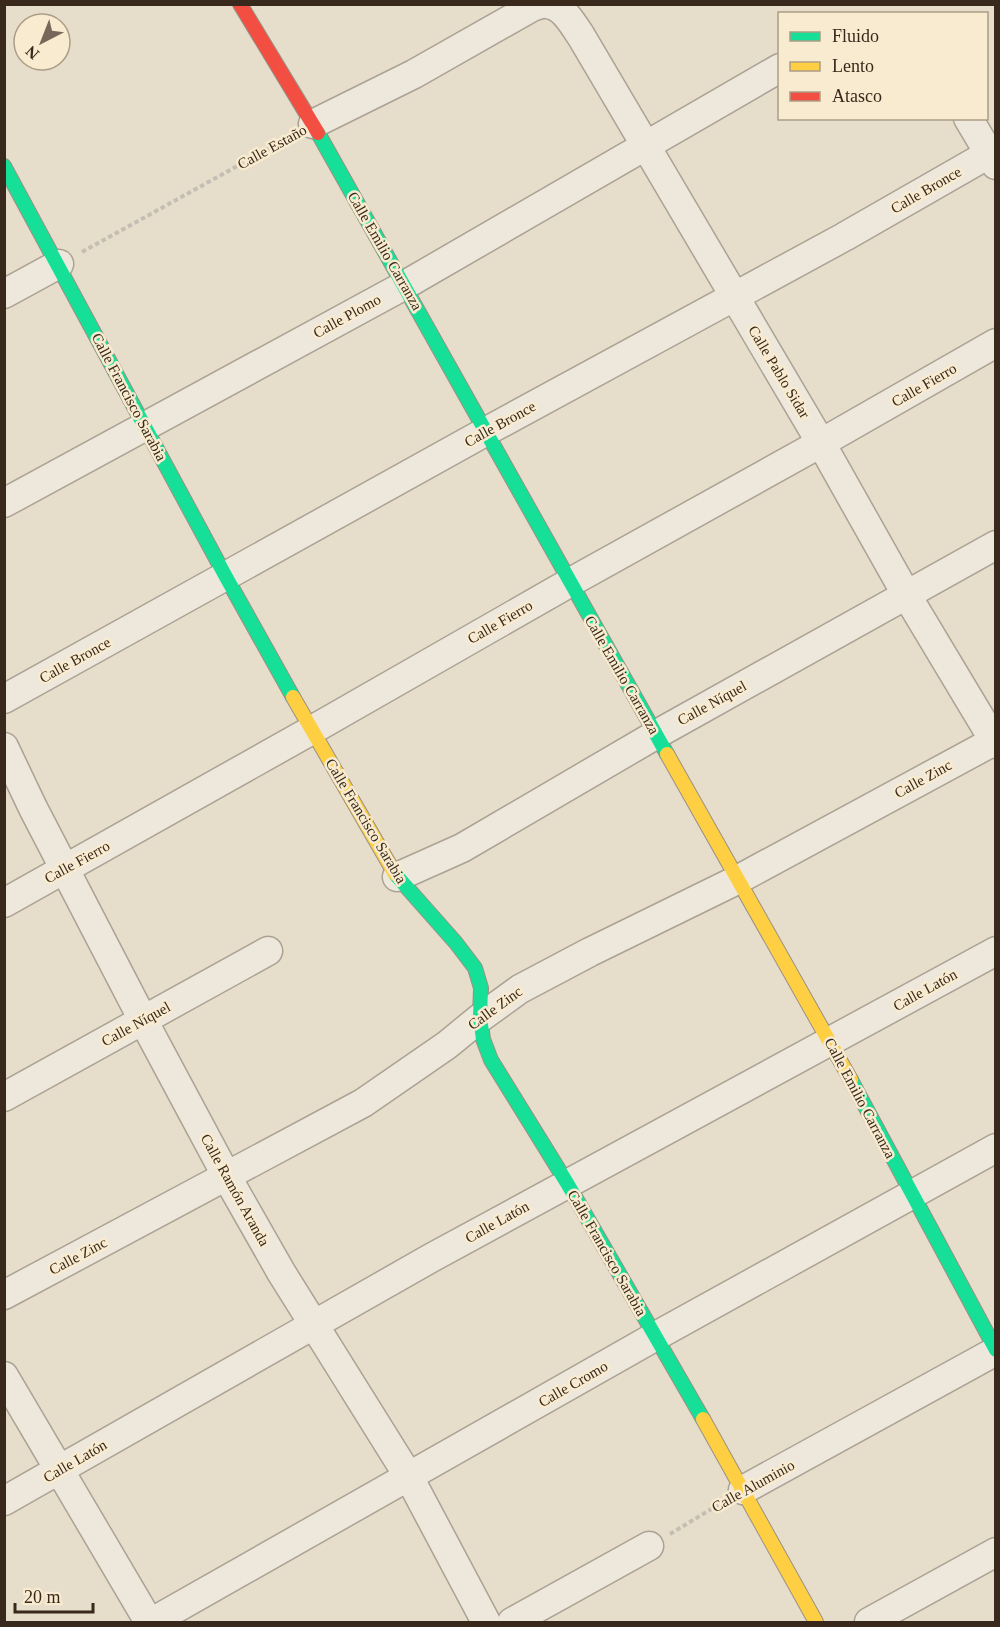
<svg xmlns="http://www.w3.org/2000/svg" width="1000" height="1627" font-family="Georgia,serif">
<rect width="100%" height="100%" fill="#e6ddca"/>
<g fill="none" stroke-linecap="round" stroke-linejoin="round">
<defs>
<g id="street">
<path d="M546,4C563,5 572,23 581,36L821,443L906,594L996,744"/>
<polyline points="968,118 996,165"/>
<polyline points="313,124 414,74 532,7 541,4"/>
<polyline points="4,294 59,264"/>
<polyline points="4,503 405,285 780,68"/>
<polyline points="4,699 485,432 844,237 996,150"/>
<polyline points="4,747 33,808 143,1020 227,1177 281,1272 409,1477 486,1622"/>
<polyline points="397,877 462,848 657,734 996,545"/>
<polyline points="4,903 312,730 569,583 821,443 996,343"/>
<polyline points="4,1097 268,951"/>
<polyline points="4,1295 363,1103 447,1045 480,1018 520,989 590,952 739,879 996,740"/>
<polyline points="4,1376 149,1622"/>
<polyline points="743,1490 996,1351"/>
<polyline points="4,1501 431,1258 996,951"/>
<polyline points="152,1622 656,1336 996,1148"/>
<polyline points="512,1622 649,1546"/>
<polyline points="869,1622 996,1552"/>
</g>
<g id="fast">
<path d="M318,133C436,339 549,548 667,754"/>
<polyline points="4,166 226,577 293,697"/>
<polyline points="395,874 456,943 475,968 481,988 480,1018 483,1039 491,1060 567,1183 703,1419"/>
<polyline points="851,1080 996,1350"/>
</g>
<g id="slow">
<polyline points="293,697 395,874"/>
<polyline points="667,754 851,1080"/>
<polyline points="703,1419 816,1622"/>
</g>
<polyline id="jam" points="240,4 318,133"/>
</defs>
<!-- street casing -->
<use href="#street" stroke="#aba294" stroke-width="31"/>
<!-- fast casing -->
<use href="#fast" stroke="#9a9184" stroke-width="16"/>
<!-- slow casing -->
<use href="#slow" stroke="#9a9184" stroke-width="16"/>
<!-- jam casing -->
<use href="#jam" stroke="#9a9184" stroke-width="16"/>
<!-- path -->
<g stroke="#c5beb3" stroke-width="4" stroke-dasharray="4.5 3" stroke-linecap="butt">
<polyline points="82,252 288,138"/>
<polyline points="670,1534 718,1505"/>
</g>
<!-- street -->
<use href="#street" stroke="#ede7dc" stroke-width="28"/>
<!-- fast -->
<use href="#fast" stroke="#16e098" stroke-width="14"/>
<!-- slow -->
<use href="#slow" stroke="#ffcf43" stroke-width="14"/>
<!-- jam -->
<use href="#jam" stroke="#f24e42" stroke-width="14"/>
</g>
<g text-anchor="middle" dominant-baseline="central" stroke-width="5" stroke-linejoin="round" paint-order="stroke">
<!-- street labels -->
<g font-size="15" fill="#39291c" stroke="#f8ebcf">
<text transform="translate(272 147) rotate(-29)">Calle Estaño</text>
<text transform="translate(926 190) rotate(-30)">Calle Bronce</text>
<text transform="translate(385 251) rotate(60)">Calle Emilio Carranza</text>
<text transform="translate(347 316) rotate(-29)">Calle Plomo</text>
<text transform="translate(779 372) rotate(59)">Calle Pablo Sidar</text>
<text transform="translate(924 385) rotate(-30)">Calle Fierro</text>
<text transform="translate(129 397) rotate(62)">Calle Francisco Sarabia</text>
<text transform="translate(500 424) rotate(-29)">Calle Bronce</text>
<text transform="translate(500 622) rotate(-30)">Calle Fierro</text>
<text transform="translate(75 660) rotate(-29)">Calle Bronce</text>
<text transform="translate(622 675) rotate(60)">Calle Emilio Carranza</text>
<text transform="translate(712 703) rotate(-29)">Calle Níquel</text>
<text transform="translate(923 779) rotate(-29)">Calle Zinc</text>
<text transform="translate(366 821) rotate(59)">Calle Francisco Sarabia</text>
<text transform="translate(77 862) rotate(-29)">Calle Fierro</text>
<text transform="translate(925 990) rotate(-29)">Calle Latón</text>
<text transform="translate(495 1008) rotate(-36)">Calle Zinc</text>
<text transform="translate(136 1024) rotate(-29)">Calle Níquel</text>
<text transform="translate(860 1098) rotate(62)">Calle Emilio Carranza</text>
<text transform="translate(235 1190) rotate(61)">Calle Ramón Aranda</text>
<text transform="translate(497 1222) rotate(-29)">Calle Latón</text>
<text transform="translate(607 1253) rotate(60)">Calle Francisco Sarabia</text>
<text transform="translate(78 1256) rotate(-28)">Calle Zinc</text>
<text transform="translate(573 1384) rotate(-30)">Calle Cromo</text>
<text transform="translate(75 1461) rotate(-30)">Calle Latón</text>
<text transform="translate(753 1486) rotate(-29)">Calle Aluminio</text>
</g>
</g>
<!-- border -->
<rect width="1000" height="1627" fill="none" stroke="#39291c" stroke-width="12"/>
<!-- legend -->
<rect x="778" y="12" width="210" height="108" fill="#f8ebcf" stroke="#ac9d87" stroke-width="1.5"/>
<rect x="790" y="32" width="30" height="9" fill="#16e098" stroke="#ac9d87" stroke-width="1.5"/>
<text x="832" y="42" font-size="18" fill="#39291c">Fluido</text>
<rect x="790" y="62" width="30" height="9" fill="#ffcf43" stroke="#ac9d87" stroke-width="1.5"/>
<text x="832" y="72" font-size="18" fill="#39291c">Lento</text>
<rect x="790" y="92" width="30" height="9" fill="#f24e42" stroke="#ac9d87" stroke-width="1.5"/>
<text x="832" y="102" font-size="18" fill="#39291c">Atasco</text>
<!-- north arrow -->
<g transform="translate(42 42) rotate(222)"><circle r="28" fill="#f8ebcf" stroke="#ac9d87" stroke-width="1.5"/>
<path d="M0-4.5L10 22L0 15L-10 22Z" fill="#766859"/>
<text y="-9" font-size="16" font-weight="bold" text-anchor="middle" fill="#39291c">N</text>
</g>
<!-- scale -->
<path d="M15 1603v9h78v-9" fill="none" stroke="#39291c" stroke-width="3"/>
<text x="24" y="1603" font-size="18" fill="#39291c" stroke="#f8ebcf" stroke-width="4.5" paint-order="stroke">20 m</text>
</svg>
